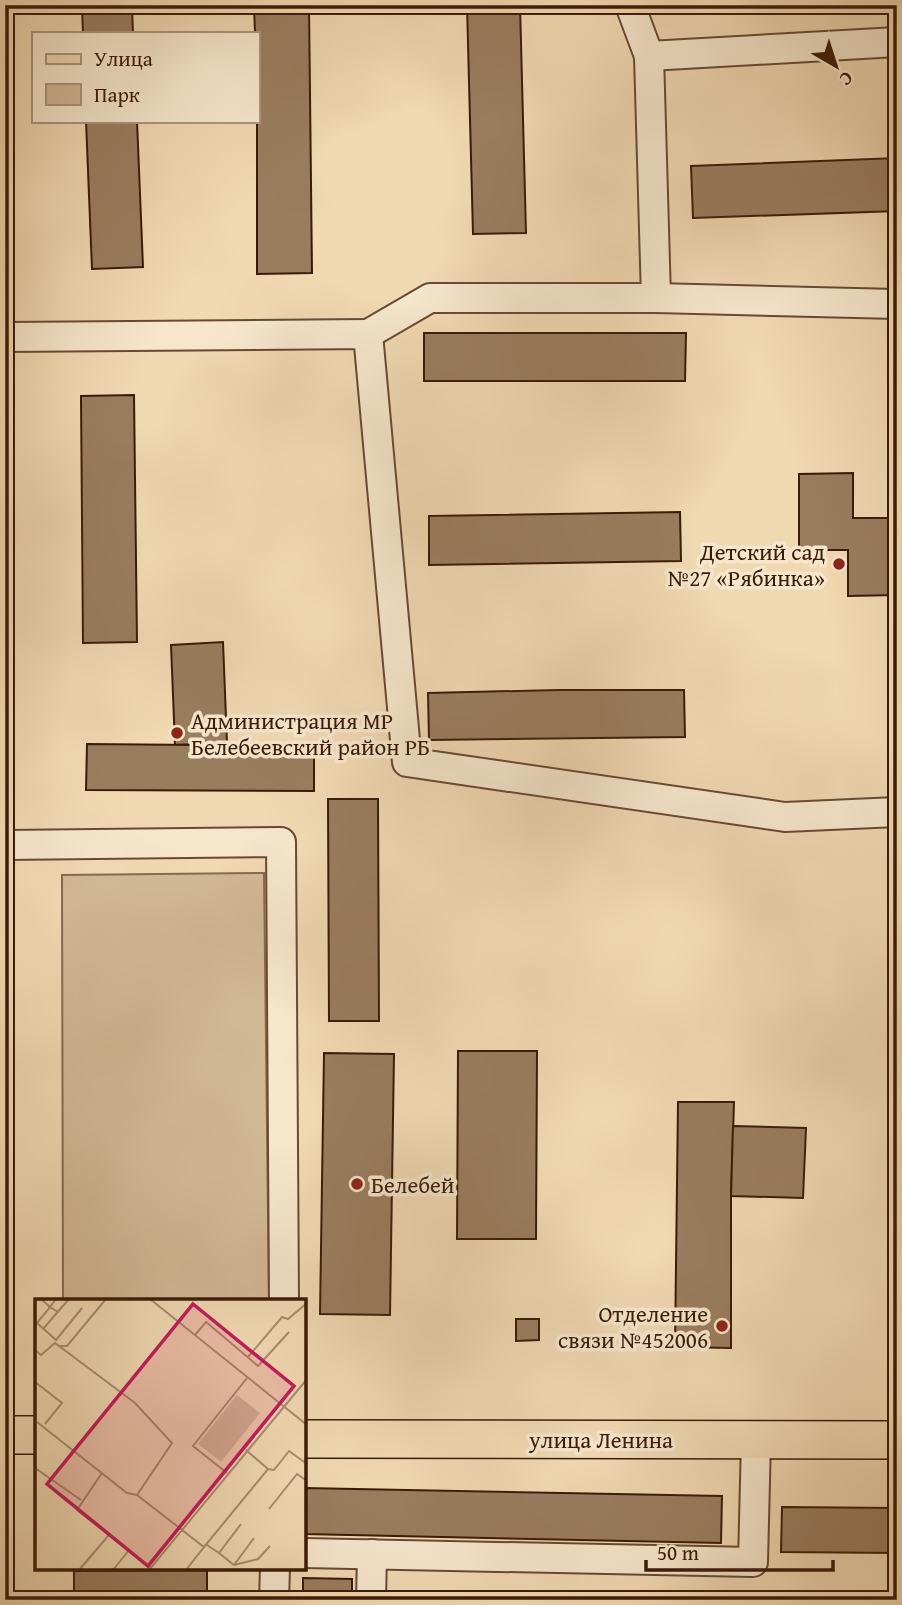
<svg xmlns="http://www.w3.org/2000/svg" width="902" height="1605" font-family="'Gentium Book Plus',serif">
<rect width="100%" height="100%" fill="#f0d8b1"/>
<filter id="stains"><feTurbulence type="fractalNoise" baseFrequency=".00286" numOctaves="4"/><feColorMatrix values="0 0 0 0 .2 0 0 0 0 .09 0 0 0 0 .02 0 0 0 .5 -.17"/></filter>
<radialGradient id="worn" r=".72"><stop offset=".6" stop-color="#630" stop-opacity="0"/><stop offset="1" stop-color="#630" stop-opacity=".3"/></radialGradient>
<!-- green -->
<polygon fill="#d1b894" stroke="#866a4e" stroke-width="2" points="264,873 269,1300 63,1300 62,875"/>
<!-- building -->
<g fill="#997d5f" stroke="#3b1b07" stroke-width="2">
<polygon points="254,5 309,5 312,273 257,274 257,33 255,33"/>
<polygon points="467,5 520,5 526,233 473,234"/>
<polygon points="666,5 757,5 666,9"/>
<polygon points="132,7 133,33 83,33 82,9"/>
<polygon points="86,121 137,121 143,267 92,269"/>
<polygon points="897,158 897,211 693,218 691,166"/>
<polygon points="424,333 686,333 685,381 424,381"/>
<polygon points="134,395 137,642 83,643 81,396"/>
<polygon points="853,473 853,518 897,518 897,595 848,596 848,550 799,550 799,474"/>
<polygon points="680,512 681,561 429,565 429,516"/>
<polygon points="223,642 227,743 175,745 171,645"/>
<polygon points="558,690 684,690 685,737 429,740 428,693"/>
<polygon points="87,744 314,746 314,791 86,790"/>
<polygon points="328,799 378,799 379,1021 329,1021"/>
<polygon points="458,1051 537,1051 536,1239 457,1239"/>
<polygon points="324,1053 394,1054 390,1315 320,1314"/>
<polygon points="678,1102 734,1102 731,1196 731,1348 675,1347"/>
<polygon points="733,1126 806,1128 803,1198 731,1196"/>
<polygon points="516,1319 539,1319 539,1340 516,1341"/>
<polygon points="304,1488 722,1496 721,1543 304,1534"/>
<polygon points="782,1507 897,1508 897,1553 781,1552"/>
<polygon points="207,1570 207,1600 74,1600 74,1571"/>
<polygon points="303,1578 352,1579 352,1600 303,1600"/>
</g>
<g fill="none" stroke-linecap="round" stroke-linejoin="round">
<defs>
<g id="minor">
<polyline points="630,5 649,56 656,298"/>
<polyline points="649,56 897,42"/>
<polyline points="368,334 430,298 656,298 897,304"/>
<polyline points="5,337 368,334 407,762 785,817 897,812"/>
<polyline points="5,845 281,842 284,1300"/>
<polyline points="304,1553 753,1562 756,1440"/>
<polyline points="274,1600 275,1568"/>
<polyline points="371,1600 372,1554"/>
</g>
<g id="major">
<polyline points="5,1435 37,1435"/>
<polyline points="304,1439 897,1440"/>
</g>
</defs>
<!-- minor casing -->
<use href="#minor" stroke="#684a32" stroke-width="32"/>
<!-- major casing -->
<use href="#major" stroke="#3b1b07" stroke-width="40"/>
<!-- minor -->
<use href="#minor" stroke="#f5e6cc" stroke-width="28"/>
<!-- major -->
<use href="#major" stroke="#f0d8b1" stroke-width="37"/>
</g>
<!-- markers -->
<g fill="#8f2418" stroke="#f5e6cc" stroke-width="2.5">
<circle cx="839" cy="564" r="7"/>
<circle cx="177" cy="733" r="7"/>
<circle cx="357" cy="1184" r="7"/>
<circle cx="722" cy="1326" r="7"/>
</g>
<g text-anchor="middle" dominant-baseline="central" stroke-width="7" stroke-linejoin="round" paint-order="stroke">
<!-- poi labels -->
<g font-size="23" fill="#3b1b07" stroke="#f5e6cc" text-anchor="end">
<text x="825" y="551">Детский сад<tspan x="825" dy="26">№27 «Рябинка»</tspan></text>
<text x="191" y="720" text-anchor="start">Администрация МР<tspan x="191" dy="26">Белебеевский район РБ</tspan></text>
<text x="371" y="1184" text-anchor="start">Белебей</text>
<text x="708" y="1313">Отделение<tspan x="708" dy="26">связи №452006</tspan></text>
</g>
<!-- street labels -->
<g font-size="23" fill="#3b1b07" stroke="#f5e6cc">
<text x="601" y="1439">улица Ленина</text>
</g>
</g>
<!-- overview -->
<g transform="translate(35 1299)">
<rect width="271" height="271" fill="#f0d8b1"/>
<path d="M202,96L225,114L186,163L163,145Z" fill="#d1b894"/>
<path fill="none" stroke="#a88c6d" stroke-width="2" d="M6,0L15,8L21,0M115,0L272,126M2,24L15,8L23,13M0,27L2,24L21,41L47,9M8,30L34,0M160,36L171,23L223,67L254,33M25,47H32L71,0M0,51L6,56L20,44L100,104L137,144L102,196L169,248L233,170L239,171L254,152L272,165M213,58L247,18L253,20L272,4M0,83L27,104L10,125M2,123L92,194L102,196M211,151L233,170M0,169L46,201M67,174L42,211L116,269M192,174L158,147L212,79M234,210L262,175L272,182M172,246L184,254L206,225M184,254L199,266L219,239M199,266L223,260L235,247M44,271L74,236M78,271L94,251M114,271L272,80M151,271L169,248"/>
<path fill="#c2185b" fill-opacity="0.15" stroke="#c2185b" stroke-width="3.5" d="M158,5L259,87L113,267L12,185Z"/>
<rect width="271" height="271" fill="none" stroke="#3b1b07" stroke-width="3.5"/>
</g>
<!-- margin -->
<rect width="902" height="1605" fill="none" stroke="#f0d8b1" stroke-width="28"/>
<rect x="7" y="7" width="888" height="1591" fill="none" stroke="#3b1b07" stroke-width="3.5"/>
<rect x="14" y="14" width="874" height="1577" fill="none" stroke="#3b1b07" stroke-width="2"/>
<!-- legend -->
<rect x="32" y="32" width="228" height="91" fill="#f5e6cc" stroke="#ab957d" stroke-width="2"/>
<rect x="46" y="54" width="35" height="10" fill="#f0d8b1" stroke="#ab957d" stroke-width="2"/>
<text x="94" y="66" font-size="21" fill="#3b1b07">Улица</text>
<rect x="46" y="84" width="35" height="21" fill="#d1b894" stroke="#ab957d" stroke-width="2"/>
<text x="94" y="102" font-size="21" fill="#3b1b07">Парк</text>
<!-- north arrow -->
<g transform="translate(836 66) rotate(141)" stroke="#f5e6cc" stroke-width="5" paint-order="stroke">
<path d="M0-5L12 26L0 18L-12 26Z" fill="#3b1b07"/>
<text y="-10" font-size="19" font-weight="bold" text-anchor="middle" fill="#3b1b07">С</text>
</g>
<!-- scale -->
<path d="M646 1560v10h187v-10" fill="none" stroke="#3b1b07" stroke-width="3.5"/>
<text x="657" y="1560" font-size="21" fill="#3b1b07" stroke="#f5e6cc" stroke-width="5" paint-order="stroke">50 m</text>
<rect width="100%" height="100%" filter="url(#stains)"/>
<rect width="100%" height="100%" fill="url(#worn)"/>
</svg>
